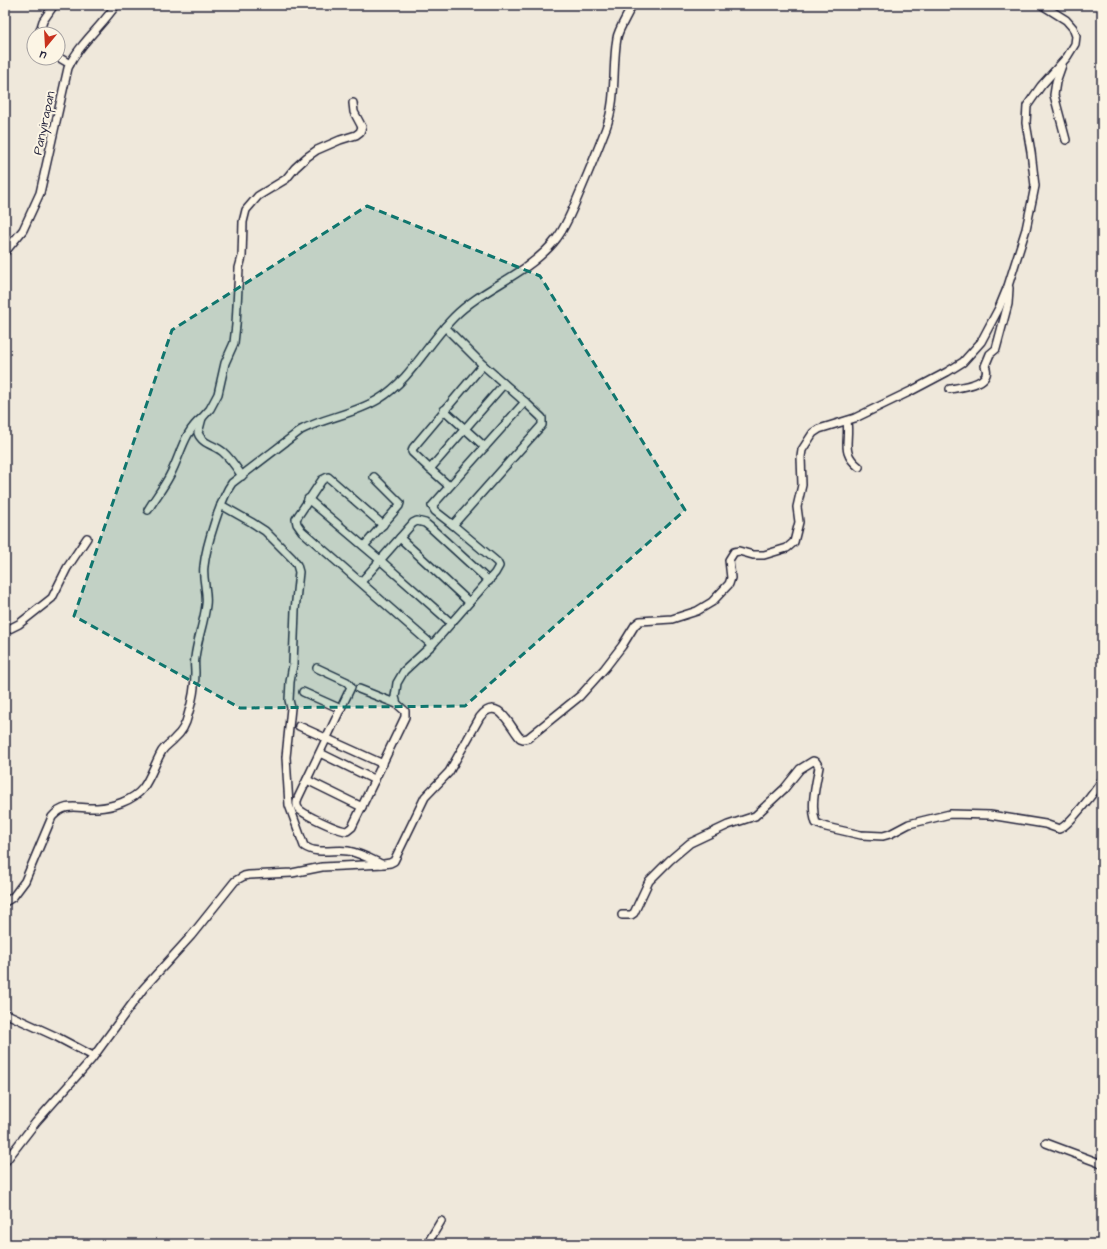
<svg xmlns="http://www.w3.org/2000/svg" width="1107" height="1249" font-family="'Architects Daughter',sans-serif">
<rect width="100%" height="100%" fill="#efe8db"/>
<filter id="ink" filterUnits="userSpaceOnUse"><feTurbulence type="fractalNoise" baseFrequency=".025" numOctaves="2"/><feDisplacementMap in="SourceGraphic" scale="8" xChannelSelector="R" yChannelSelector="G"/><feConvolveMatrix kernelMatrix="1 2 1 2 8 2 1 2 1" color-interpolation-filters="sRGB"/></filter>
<g filter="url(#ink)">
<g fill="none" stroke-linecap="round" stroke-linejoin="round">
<defs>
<g id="minor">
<polyline points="39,34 43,21 54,5"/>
<polyline points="58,57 70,64"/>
<polyline points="1062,65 1056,82 1054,95 1066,140"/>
<path d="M5,252L23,230L40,193L68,68C79,44 101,27 116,5"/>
<polyline points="445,327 483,365 525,402 432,506 435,511 453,525"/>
<path d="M950,389C961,387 994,384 985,366L990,354L996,349L1008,304L1009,288"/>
<polyline points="444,410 485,447"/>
<path d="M847,421C850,442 840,452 859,467"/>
<polyline points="430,469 412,452 413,448 483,365"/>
<path d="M242,476C236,467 231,459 223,452C215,445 202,444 198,433L202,418L210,409L218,394L225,363L234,343L236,325L239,268L242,257L243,222L246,210L258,196L286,179L295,168L307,157L317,150L340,140L356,135L360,132L362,127L354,112L353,103"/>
<polyline points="449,486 430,469 504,384"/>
<polyline points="308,499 380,560 450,622"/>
<path d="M221,505L251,522L265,531L292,558L297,565L299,572L295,610L293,665L290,682L289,700L291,708L286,757L289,805L304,846C317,855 334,849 348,851C360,853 371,859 381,864"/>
<path d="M148,510C155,498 164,487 170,475C181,455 183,433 202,418"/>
<polyline points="383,525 328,477 322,480 296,519 297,524 302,531 432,645"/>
<polyline points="400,538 469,602"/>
<polyline points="364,546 399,506 400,503 374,477"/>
<polyline points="361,582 413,523 417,521 425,523 430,527 489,581"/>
<polyline points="5,631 19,624 52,598 67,568 87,538"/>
<path d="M317,668L347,682L351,687L298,798C297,801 296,805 298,808C302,814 339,831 347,831L352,827L405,717V711L397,704L395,697L397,683L404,671L432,645L495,573L499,566L497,562L453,525L542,425V418L525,402"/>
<polyline points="359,689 397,704"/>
<polyline points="303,692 341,709"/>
<polyline points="299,726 383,764"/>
<polyline points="320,753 375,780"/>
<polyline points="307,780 362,807"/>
<path d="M5,902L13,897L25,881L52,817C66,801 78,809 97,808C112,807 133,801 143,788C151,777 155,763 162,751C166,745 171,743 175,738C182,732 186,724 188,715C192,702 195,687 195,673C195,668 194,663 195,658C197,640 204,623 206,605C208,592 202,579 204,566C206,546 221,498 232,483L301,430C326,417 355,414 379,399C411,379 428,343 454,317C475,296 502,284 526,267C537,259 549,249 557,238C567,225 573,208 580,192C589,171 598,149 606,128C617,99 612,67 617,38C618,30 628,15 632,5"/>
<path d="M622,915H631L634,913L649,881L670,860L690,843L728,825L755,816L784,789L800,769L813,761L816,762L819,767C816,784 810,806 816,823L826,827L861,835L883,836L890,834L909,824L950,814L990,815L1045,824L1059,829C1069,826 1096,790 1102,780"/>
<polyline points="9,1015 55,1036 93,1056"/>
<polyline points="1046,1143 1102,1164"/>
<path d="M5,1162L36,1122L91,1060L143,989L191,936L235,881L244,876L249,875L292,873L322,867L384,864L390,863L394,861L425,797L449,772L480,717C498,694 510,727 520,738L523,739L528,738L580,696L605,668L622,646L635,625L640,621L672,619L697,611L712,602L729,584L731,578L729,560L734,552L739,551L753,555H764L787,548L794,542L799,522L797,507L802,485L801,457L802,450L813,433L819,429L855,418L911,391L947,372L963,362L981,342L999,308L1008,286L1026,229L1033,196L1035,186L1031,152L1026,123L1027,106L1041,86L1067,57L1075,44L1076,36L1073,28L1066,20L1042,5"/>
<polyline points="426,1244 429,1241 441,1221"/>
</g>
</defs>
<!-- minor casing -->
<use href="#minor" stroke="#22223b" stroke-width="10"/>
<!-- minor -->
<use href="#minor" stroke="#fcf5e5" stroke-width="7"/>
</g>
</g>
<!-- marked area -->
<path fill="#0f766e" fill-opacity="0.2" stroke="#0f766e" stroke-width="3" stroke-dasharray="8 5" stroke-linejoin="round" d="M367,206L540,276L685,510L465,706L240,708L74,616L172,330Z"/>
<g text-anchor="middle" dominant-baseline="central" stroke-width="4" stroke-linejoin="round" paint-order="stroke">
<!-- street labels -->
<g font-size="13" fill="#22223b" stroke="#fcf5e5">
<text transform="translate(44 123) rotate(-78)">Panyirapan</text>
</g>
</g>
<!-- margin -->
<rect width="1107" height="1249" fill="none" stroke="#fcf5e5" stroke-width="20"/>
<rect x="10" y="10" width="1087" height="1229" fill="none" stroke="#22223b" stroke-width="1.5" filter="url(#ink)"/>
<!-- north arrow -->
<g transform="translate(46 46) rotate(198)"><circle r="19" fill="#fcf5e5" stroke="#a5a1a1"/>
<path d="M0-3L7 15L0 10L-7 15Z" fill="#c8321e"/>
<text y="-6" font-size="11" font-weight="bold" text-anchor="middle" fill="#22223b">U</text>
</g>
</svg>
